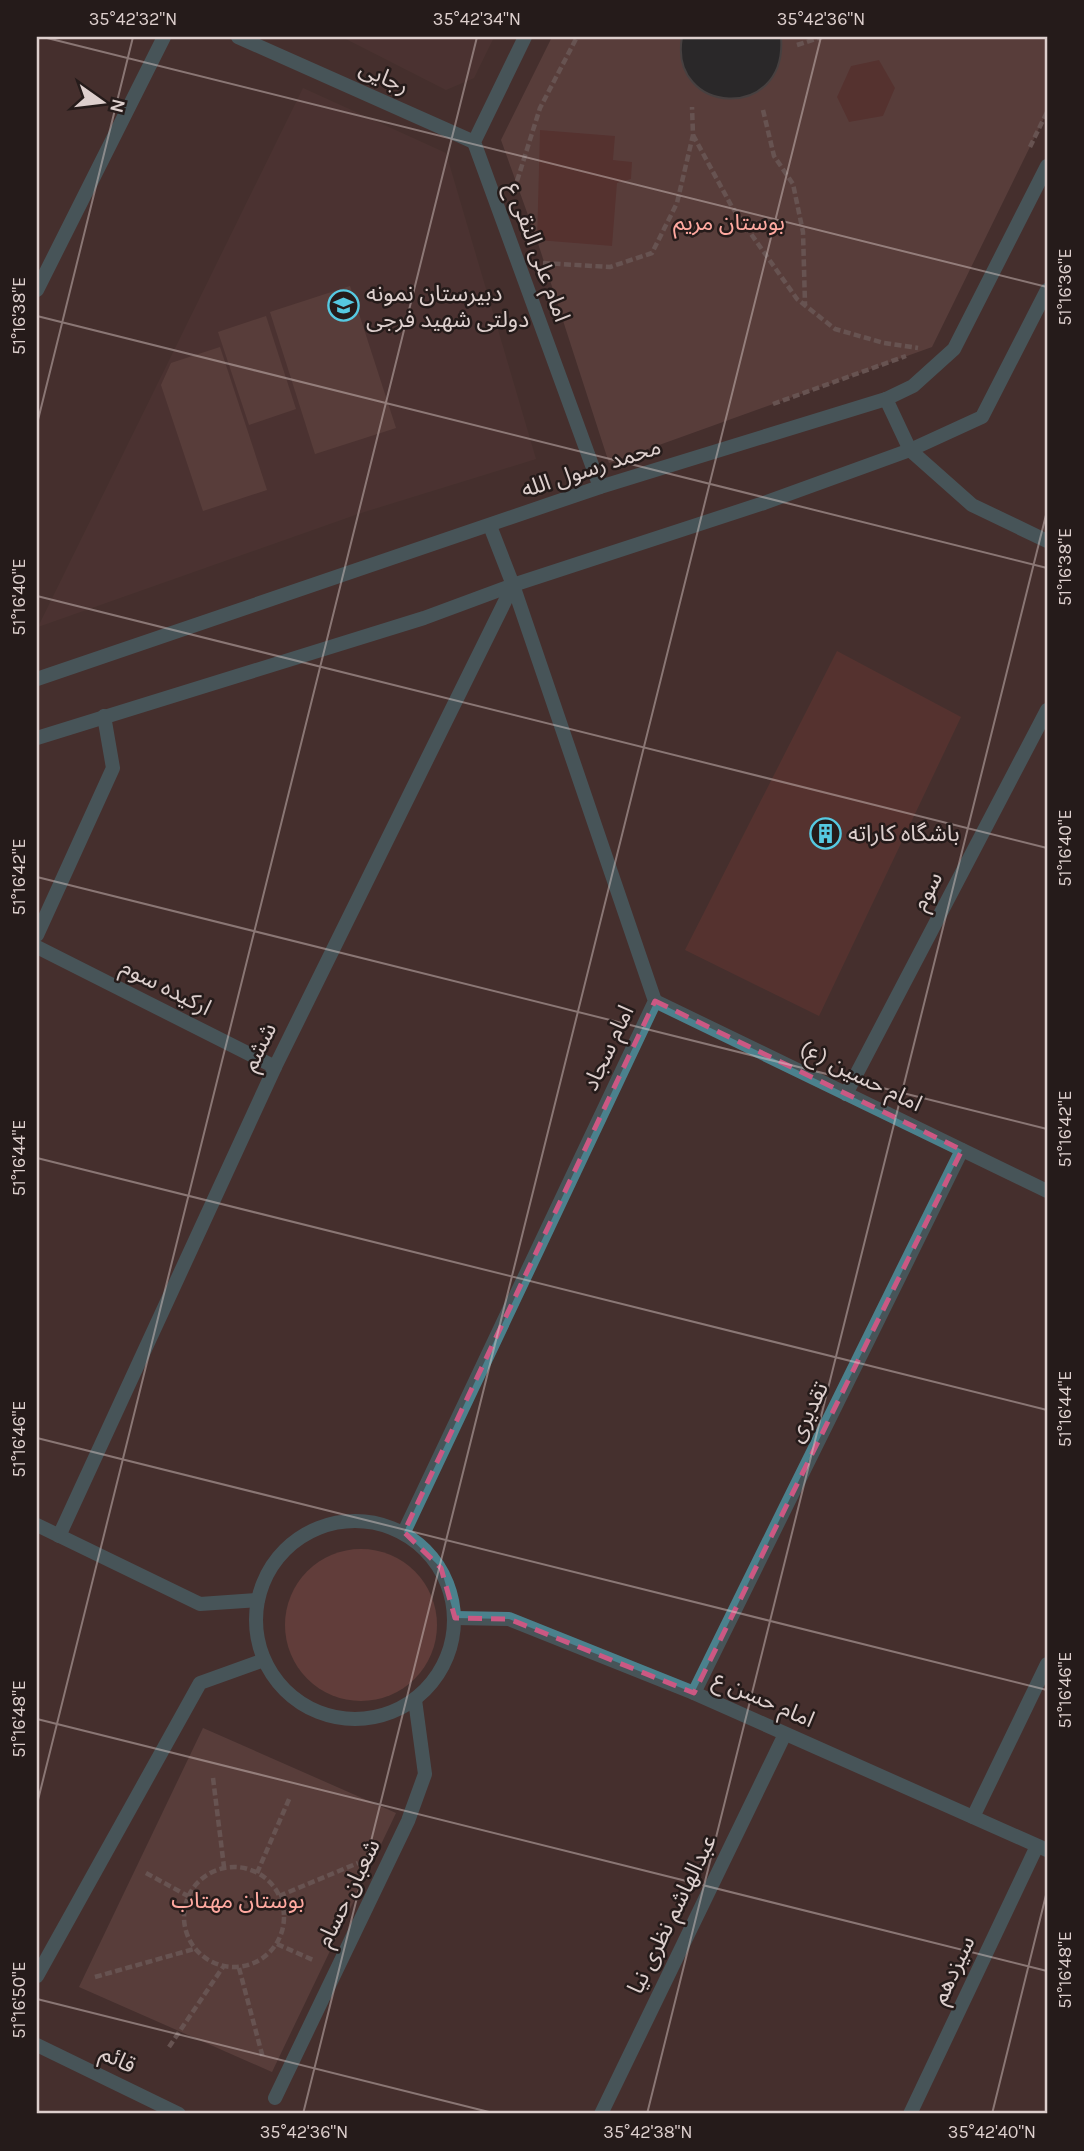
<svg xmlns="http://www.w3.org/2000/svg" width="1084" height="2151" font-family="Karla,'Noto Sans Arabic',sans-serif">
<rect width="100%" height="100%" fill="#45302e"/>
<!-- built -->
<g fill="#533735">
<polygon points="342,37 494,37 474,78 446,90"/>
<polygon points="303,88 446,153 536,459 361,513 38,627"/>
</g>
<!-- green -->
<g fill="#704f4b">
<polygon points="552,37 1047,37 1047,112 932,347 609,463 537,240 501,140"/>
<polygon points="350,286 396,428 315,454 270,312"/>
<polygon points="266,316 296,409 249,425 218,332"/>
<polygon points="220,347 267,490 203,511 161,385 171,363"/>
<polygon points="203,1728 396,1813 272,2072 79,1987"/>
</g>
<!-- forest -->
<circle fill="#834e49" cx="361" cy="1625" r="76"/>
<!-- water -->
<path fill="#0a2125" stroke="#495557" stroke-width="2" d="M682,37H781C788,123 668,115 682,37Z"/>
<!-- building -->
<g fill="#693632">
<polygon points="879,60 895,88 883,116 849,122 837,97 851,66"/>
<polygon points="540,130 615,136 613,160 632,162 631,179 617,183 612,246 537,240"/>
<polygon points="837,651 961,717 819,1016 685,950"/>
</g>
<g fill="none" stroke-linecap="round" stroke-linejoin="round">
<!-- path -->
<g stroke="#907f7d" stroke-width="4.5" stroke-dasharray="7 3.5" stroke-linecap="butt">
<polyline points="797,45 822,37"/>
<polyline points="763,110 774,156 793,184 803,232 805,304"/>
<polyline points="693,135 732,207 797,299 835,329 884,343 918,348"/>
<polyline points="1030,147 1047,112"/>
<polyline points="517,181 540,108 577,37"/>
<polyline points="543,263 610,267 652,253 677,203 693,135 692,107"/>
<polyline points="773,404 906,356"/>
<polyline points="213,1778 224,1867"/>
<circle cx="234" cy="1917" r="50"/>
<polyline points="146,1873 188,1896"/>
<polyline points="257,1873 290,1797"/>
<polyline points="279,1896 358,1863"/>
<polyline points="277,1944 313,1960"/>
<polyline points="239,1968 263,2058"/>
<polyline points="95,1977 194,1949"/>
<polyline points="169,2047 223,1967"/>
</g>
<!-- minor -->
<g stroke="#4b818d" stroke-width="14">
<polyline points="238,37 474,142"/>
<polyline points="525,37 474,142 600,487"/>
<polyline points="37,290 164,37"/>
<polyline points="886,399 910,450 972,505 1047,541"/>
<polyline points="37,935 113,768 104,716"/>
<polyline points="37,947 275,1067"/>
<polyline points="655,1001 1047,1191"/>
<polyline points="846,1094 1047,710"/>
<circle cx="355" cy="1620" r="99"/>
<polyline points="37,1525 200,1604 258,1600"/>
<polyline points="404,1532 655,1001 513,585 490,526"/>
<polyline points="59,1536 275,1067 513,585"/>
<polyline points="455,1618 509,1619 694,1693 1047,1850"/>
<polyline points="694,1693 962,1150"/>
<polyline points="973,1817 1047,1664"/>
<polyline points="37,1976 200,1683 264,1660"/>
<polyline points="275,2098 408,1821 425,1774 415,1700"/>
<polyline points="601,2114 785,1734"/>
<polyline points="910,2114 1037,1846"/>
</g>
<!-- tertiary -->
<g stroke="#4b818d" stroke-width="14">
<polyline points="37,679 600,487 886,399 913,386 954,349 1047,166"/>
<polyline points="37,738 424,618 513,585 764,503 910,450 982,417 1047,290"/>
<polyline points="37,2045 179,2114"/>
</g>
</g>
<!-- marked area -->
<path d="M0 0H1084V2151H0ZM655,1001L962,1150L694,1693L509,1619L455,1618L441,1568L404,1532Z" fill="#45302e" fill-opacity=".55" fill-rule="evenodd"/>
<path fill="none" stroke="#cb5883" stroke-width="5" stroke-dasharray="14 9" stroke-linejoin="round" d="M655,1001L962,1150L694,1693L509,1619L455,1618L441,1568L404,1532Z"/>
<!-- ticks -->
<path fill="none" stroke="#ddcfcd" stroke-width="2" stroke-opacity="0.45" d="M43,37L1047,287M37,316L1047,568M37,424L133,37M37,596L1047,848M37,877L1047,1129M37,1158L1047,1410M37,1438L1047,1690M37,1719L1047,1971M37,1804L477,37M37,1999L497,2114M303,2114L821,37M647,2114L1047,511M992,2114L1047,1891"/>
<!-- icons -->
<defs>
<symbol id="school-ring" viewBox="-11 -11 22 22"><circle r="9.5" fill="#251b1a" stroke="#56c9e1" stroke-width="1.5"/><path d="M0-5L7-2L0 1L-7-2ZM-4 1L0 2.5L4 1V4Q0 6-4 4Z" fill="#56c9e1"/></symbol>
<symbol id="building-ring" viewBox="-11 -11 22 22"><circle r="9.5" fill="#251b1a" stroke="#56c9e1" stroke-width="1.5"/><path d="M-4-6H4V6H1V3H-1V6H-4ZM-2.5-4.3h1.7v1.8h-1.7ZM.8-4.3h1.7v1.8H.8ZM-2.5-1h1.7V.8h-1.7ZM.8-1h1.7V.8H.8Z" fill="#56c9e1"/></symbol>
</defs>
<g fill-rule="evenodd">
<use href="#school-ring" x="326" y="288" width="35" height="35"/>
<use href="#building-ring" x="808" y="816" width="35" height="35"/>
</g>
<g text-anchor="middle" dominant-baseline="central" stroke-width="5" stroke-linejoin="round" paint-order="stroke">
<!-- street labels -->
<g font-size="23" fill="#ddcfcd" stroke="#251b1a">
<text transform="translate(384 77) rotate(24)">رجایی</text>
<text transform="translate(538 252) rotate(70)">امام علی النقی ع</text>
<text transform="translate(591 468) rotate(-18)">محمد رسول الله</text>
<text transform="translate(927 891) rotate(-62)">سوم</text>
<text transform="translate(166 987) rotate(27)">ارکیده سوم</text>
<text transform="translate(259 1047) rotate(-64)">ششم</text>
<text transform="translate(608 1048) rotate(-65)">امام سجاد</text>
<text transform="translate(861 1076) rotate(26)">امام حسین (ع)</text>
<text transform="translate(808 1412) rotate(-64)">تقدیری</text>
<text transform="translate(764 1699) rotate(24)">امام حسن ع</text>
<text transform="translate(348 1893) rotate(-64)">شعبان حسام</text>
<text transform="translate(672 1914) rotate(-64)">عبدالهاشم نظری نیا</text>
<text transform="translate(953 1970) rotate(-65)">سیزدهم</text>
<text transform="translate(118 2059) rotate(26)">قائم</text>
</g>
<!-- park labels -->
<g font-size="23" fill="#ffa9a0" stroke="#251b1a">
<text x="729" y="222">بوستان مریم</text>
<text x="238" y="1900">بوستان مهتاب</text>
</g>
<!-- poi labels -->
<g font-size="23" fill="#ddcfcd" stroke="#251b1a" text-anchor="start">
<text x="366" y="293">دبیرستان نمونه<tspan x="366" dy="26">دولتی شهید فرجی</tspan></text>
<text x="848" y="833">باشگاه کاراته</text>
</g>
</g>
<!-- border -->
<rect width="1084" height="2151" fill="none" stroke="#251b1a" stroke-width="77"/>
<!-- north arrow -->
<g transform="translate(102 102) rotate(104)" stroke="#251b1a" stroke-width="5" paint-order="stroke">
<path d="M0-5L12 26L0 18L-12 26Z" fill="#ddcfcd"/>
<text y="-10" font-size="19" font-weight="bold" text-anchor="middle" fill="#ddcfcd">N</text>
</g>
<rect x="38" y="38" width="1008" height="2074" fill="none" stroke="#ddcfcd" stroke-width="2.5"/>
<g font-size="18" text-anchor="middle" fill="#ddcfcd">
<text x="133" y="25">35°42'32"N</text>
<text x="477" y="25">35°42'34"N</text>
<text x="821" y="25">35°42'36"N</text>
<text transform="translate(1065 287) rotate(-90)" y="6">51°16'36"E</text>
<text transform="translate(19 316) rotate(-90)" y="6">51°16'38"E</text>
<text transform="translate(1065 567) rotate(-90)" y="6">51°16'38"E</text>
<text transform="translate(19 597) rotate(-90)" y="6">51°16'40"E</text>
<text transform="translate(1065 848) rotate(-90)" y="6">51°16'40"E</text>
<text transform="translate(19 877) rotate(-90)" y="6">51°16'42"E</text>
<text transform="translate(1065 1129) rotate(-90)" y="6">51°16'42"E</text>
<text transform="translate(19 1158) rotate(-90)" y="6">51°16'44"E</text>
<text transform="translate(1065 1409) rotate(-90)" y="6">51°16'44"E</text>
<text transform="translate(19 1439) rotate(-90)" y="6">51°16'46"E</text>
<text transform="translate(1065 1690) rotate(-90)" y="6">51°16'46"E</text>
<text transform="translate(19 1719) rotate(-90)" y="6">51°16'48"E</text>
<text transform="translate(1065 1970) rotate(-90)" y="6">51°16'48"E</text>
<text transform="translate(19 2000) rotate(-90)" y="6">51°16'50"E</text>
<text x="304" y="2138">35°42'36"N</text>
<text x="648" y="2138">35°42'38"N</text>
<text x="992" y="2138">35°42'40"N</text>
</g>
</svg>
